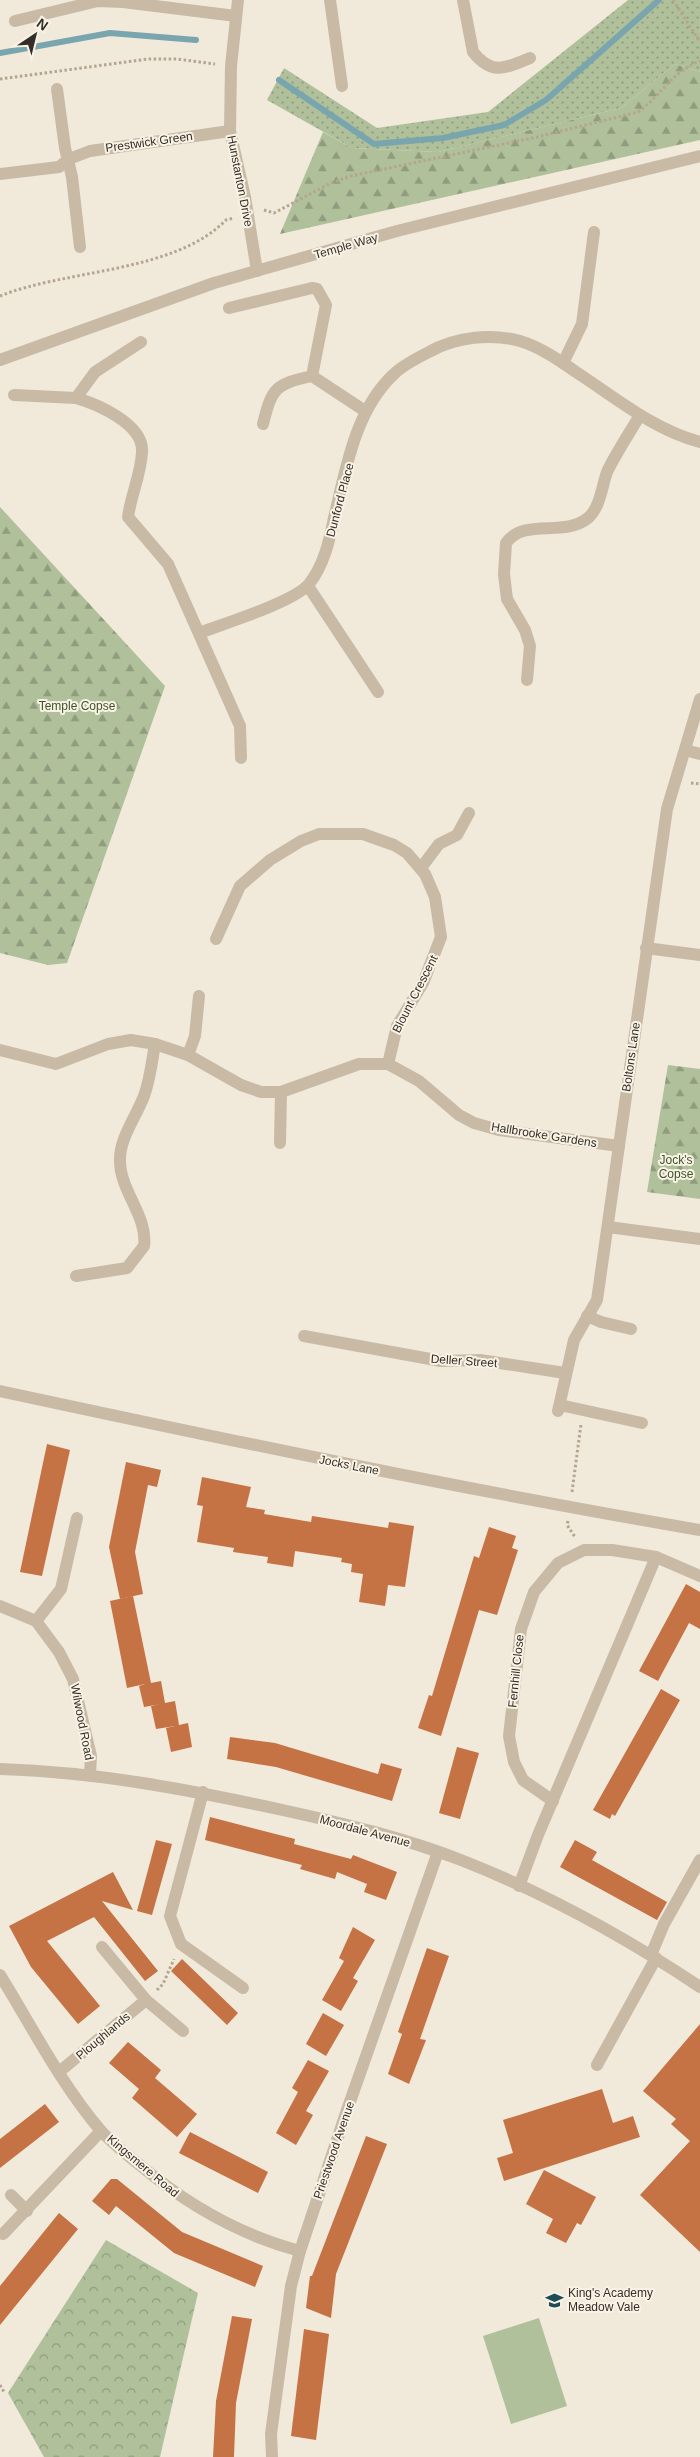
<svg xmlns="http://www.w3.org/2000/svg" width="700" height="2457" font-family="Arial,sans-serif">
<defs>
<pattern id="grass-dots" width="8" height="8" patternUnits="userSpaceOnUse" patternTransform="scale(1.25)"><rect width="8" height="8" fill="#afc09a"/><path d="M2 2h.1M6 6h.1" fill="none" stroke="#8f9c7e" stroke-width="1.8" stroke-linecap="round"/></pattern>
<pattern id="forest-firs" width="22" height="20" patternUnits="userSpaceOnUse" patternTransform="scale(1.25)"><rect width="22" height="20" fill="#afc09a"/><path d="M5 1l3.5 6h-7zM16 11l3.5 6h-7z" fill="#8f9c7e"/></pattern>
<pattern id="park-crowns" width="20" height="18" patternUnits="userSpaceOnUse" patternTransform="scale(1.25)"><rect width="20" height="18" fill="#afc09a"/><path d="M2 6a3 3 0 1 1 6 0M12 15a3 3 0 1 1 6 0" fill="none" stroke="#8f9c7e"/></pattern>
</defs>
<rect width="100%" height="100%" fill="#f1e9da"/>
<!-- grass -->
<polygon fill="url(#grass-dots)" points="628,0 700,0 700,72 675,64 621,108 438,152 352,148 267,100 284,68 377,128 488,112"/>
<!-- forest -->
<g fill="url(#forest-firs)">
<polygon points="675,64 700,72 700,140 280,234 323,132 352,148 438,152 621,108"/>
<polygon points="0,507 165,686 67,963 48,965 0,953"/>
<polygon points="668,1065 700,1069 700,1199 647,1192"/>
</g>
<!-- park -->
<polygon fill="url(#park-crowns)" points="106,2240 198,2293 160,2457 44,2457 8,2393"/>
<!-- garden -->
<polygon fill="#afc09a" points="539,2318 567,2406 511,2424 483,2336"/>
<g fill="none" stroke-linecap="round" stroke-linejoin="round">
<!-- stream -->
<g stroke="#79a6ae" stroke-width="6">
<polyline points="0,53 110,33 196,40"/>
<polyline points="279,80 374,144 443,138 504,125 546,100 659,0"/>
</g>
</g>
<!-- building -->
<g fill="#c57244">
<polygon points="47,1444 70,1450 42,1576 20,1572"/>
<polygon points="126,1462 161,1470 157,1487 148,1485 135,1552 143,1594 120,1599 109,1547"/>
<polygon points="202,1477 251,1487 246,1507 265,1510 264,1514 311,1522 312,1516 388,1528 389,1522 414,1526 405,1587 388,1585 385,1606 359,1602 363,1574 351,1572 352,1564 341,1562 342,1558 295,1551 293,1567 267,1563 268,1557 233,1552 234,1548 197,1542 203,1506 197,1505"/>
<polygon points="489,1527 516,1536 512,1548 518,1550 497,1615 479,1610 441,1736 418,1728 429,1695 432,1696 474,1556 479,1558"/>
<polygon points="686,1584 700,1592 700,1629 689,1623 658,1681 639,1671"/>
<polygon points="133,1596 151,1683 161,1681 165,1703 175,1701 179,1725 188,1723 192,1747 171,1752 166,1728 175,1726 156,1729 151,1706 161,1704 144,1707 139,1686 145,1684 127,1688 110,1601"/>
<polygon points="661,1689 680,1700 615,1816 612,1814 610,1819 593,1810"/>
<polygon points="230,1737 275,1743 378,1774 381,1763 402,1769 392,1801 276,1767 227,1759"/>
<polygon points="457,1747 479,1753 460,1819 439,1813"/>
<polygon points="210,1817 295,1839 294,1844 351,1859 353,1855 397,1872 386,1900 364,1892 367,1884 337,1872 335,1879 300,1869 302,1865 205,1840"/>
<polygon points="156,1840 172,1844 152,1915 137,1911"/>
<polygon points="575,1840 597,1852 592,1860 667,1902 657,1920 560,1867"/>
<polygon points="113,1872 133,1910 102,1901 158,1971 145,1981 94,1917 47,1941 100,2006 78,2024 31,1967 9,1926"/>
<polygon points="353,1927 375,1940 353,1978 358,1981 341,2011 322,2000 344,1961 339,1958"/>
<polygon points="427,1948 449,1956 420,2039 426,2040 409,2084 388,2074 402,2034 398,2032"/>
<polygon points="182,1959 238,2013 227,2025 171,1971"/>
<polygon points="323,2013 344,2025 326,2056 306,2044"/>
<polygon points="700,2024 700,2252 640,2195 690,2141 671,2124 676,2119 643,2091"/>
<polygon points="128,2042 161,2070 155,2078 197,2114 177,2137 132,2098 139,2089 109,2063"/>
<polygon points="308,2060 329,2071 306,2111 313,2115 296,2145 276,2133 298,2092 292,2088"/>
<polygon points="602,2089 613,2123 633,2116 640,2137 504,2181 497,2158 513,2153 503,2120"/>
<polygon points="45,2104 59,2122 0,2168 0,2139"/>
<polygon points="190,2132 268,2172 258,2193 179,2153"/>
<polygon points="366,2136 387,2144 336,2274 331,2318 306,2308 310,2276 312,2276"/>
<polygon points="544,2170 596,2197 581,2225 577,2223 566,2243 546,2233 553,2219 526,2204"/>
<polygon points="111,2179 117,2179 182,2232 263,2266 255,2287 174,2253 116,2206 109,2215 92,2201"/>
<polygon points="59,2213 78,2229 0,2325 0,2286"/>
<polygon points="232,2316 252,2319 236,2403 234,2457 213,2457 216,2401"/>
<polygon points="304,2329 329,2334 316,2440 291,2436"/>
</g>
<g fill="none" stroke-linecap="round" stroke-linejoin="round">
<!-- path -->
<g stroke="#b5a490" stroke-width="3" stroke-dasharray="2.5 2.5" stroke-linecap="butt">
<polyline points="673,0 700,42"/>
<polyline points="0,79 148,59 177,59 215,64"/>
<path d="M264,210L274,213L331,183L351,176L537,137L638,112C662,95 670,73 700,61"/>
<path d="M0,296C67,269 174,273 226,220L234,218"/>
<polyline points="691,783 700,784"/>
<polyline points="572,1492 581,1424"/>
<polyline points="568,1521 567,1525 575,1537"/>
<polyline points="157,1990 163,1984 174,1959"/>
<polyline points="0,2385 4,2392"/>
</g>
<!-- minor -->
<g stroke="#c9baa6" stroke-width="12">
<polyline points="238,0 231,66 230,131 245,197 257,271"/>
<polyline points="330,0 342,86"/>
<path d="M463,0L473,52C492,76 506,68 530,58"/>
<polyline points="15,21 98,1 123,2 236,16"/>
<polyline points="57,89 65,148 72,177 80,247"/>
<polyline points="0,174 59,167 69,159 90,151 230,131"/>
<polyline points="229,308 312,288 317,289 326,305 312,376 365,411"/>
<path d="M141,342L95,372L76,398C97,404 144,424 142,452C141,474 131,495 128,517L168,564L240,726L241,758"/>
<polyline points="0,360 214,283 397,231 700,156"/>
<polyline points="563,363 582,324 594,232"/>
<polyline points="14,395 76,398"/>
<path d="M263,424C272,388 275,384 312,376"/>
<polyline points="308,586 378,692"/>
<path d="M199,633C223,624 294,602 309,584C324,565 329,542 334,518C346,469 355,410 394,374C403,365 417,358 429,352C455,337 491,333 520,341C540,347 559,360 576,372C616,398 654,430 700,442"/>
<path d="M527,680L530,646L525,630L507,599L504,574L506,543C525,517 563,538 588,518C600,508 602,486 607,472C616,453 629,434 640,415"/>
<polyline points="685,750 700,754"/>
<polyline points="421,868 439,844 457,835 469,813"/>
<polyline points="216,939 240,886 270,860 301,841 319,834 363,834 394,845 407,853 425,874 435,897 441,937 423,983 397,1026 388,1064"/>
<polyline points="646,948 700,955"/>
<polyline points="0,1050 56,1064 108,1044 131,1040 155,1044 188,1055 241,1085 261,1092 281,1092 359,1064 388,1064 419,1081 459,1115 474,1123 499,1130 619,1146"/>
<polyline points="188,1055 195,1036 199,996"/>
<polyline points="280,1143 281,1092"/>
<polyline points="608,1227 700,1239"/>
<path d="M76,1276L127,1268L144,1246C148,1216 120,1191 120,1161C119,1139 136,1117 144,1096C150,1080 152,1061 155,1044"/>
<polyline points="587,1316 601,1322 631,1329"/>
<polyline points="304,1336 441,1361 480,1360 565,1373"/>
<path d="M0,1391C233,1441 465,1490 700,1530"/>
<polyline points="560,1405 642,1423"/>
<polyline points="558,1411 574,1340 597,1300 667,809 700,699"/>
<polyline points="0,1606 36,1621 59,1652 73,1679 91,1756 90,1774"/>
<polyline points="36,1621 61,1589 77,1518"/>
<path d="M0,1769C98,1772 191,1790 287,1811C346,1824 404,1838 461,1860C545,1893 625,1937 700,1987"/>
<polyline points="203,1792 170,1916 181,1944 243,1988"/>
<polyline points="553,1801 523,1780 514,1762 509,1736 521,1629 534,1592 558,1563 584,1550 612,1550 656,1557 700,1576"/>
<polyline points="519,1886 538,1835 656,1557"/>
<polyline points="102,1947 146,2000 183,2031"/>
<polyline points="651,1955 664,1924 700,1860"/>
<path d="M0,1975C32,2027 61,2084 101,2131C113,2144 127,2155 141,2166C189,2206 240,2235 300,2251"/>
<polyline points="597,2065 656,1958"/>
<polyline points="59,2072 146,2000"/>
<polyline points="11,2195 27,2211"/>
<polyline points="3,2234 101,2131"/>
<polyline points="272,2457 271,2434 291,2286 300,2251 346,2113 438,1852"/>
</g>
</g>
<!-- icons -->
<defs>
<symbol id="school-bare" viewBox="-9 -9 18 18"><path d="M0-5L7-2L0 1L-7-2ZM-4 1L0 2.5L4 1V4Q0 6-4 4Z" fill="#1d4c57" stroke="#f9f3e6" stroke-width="2.5" paint-order="stroke"/></symbol>
</defs>
<g fill-rule="evenodd">
<use href="#school-bare" x="542" y="2288" width="25" height="25"/>
</g>
<g text-anchor="middle" dominant-baseline="central" stroke-width="4" stroke-linejoin="round" paint-order="stroke">
<!-- street labels -->
<g font-size="12" fill="#352d27" stroke="#f9f3e6">
<text transform="translate(149 142) rotate(-8)">Prestwick Green</text>
<text transform="translate(240 181) rotate(79)">Hunstanton Drive</text>
<text transform="translate(346 246) rotate(-16)">Temple Way</text>
<text transform="translate(340 500) rotate(-75)">Dunford Place</text>
<text transform="translate(415 994) rotate(-63)">Blount Crescent</text>
<text transform="translate(631 1057) rotate(-82)">Boltons Lane</text>
<text transform="translate(544 1135) rotate(9)">Hallbrooke Gardens</text>
<text transform="translate(464 1361) rotate(4)">Deller Street</text>
<text transform="translate(349 1465) rotate(11)">Jocks Lane</text>
<text transform="translate(516 1671) rotate(-84)">Fernhill Close</text>
<text transform="translate(82 1722) rotate(79)">Wilwood Road</text>
<text transform="translate(365 1831) rotate(15)">Moordale Avenue</text>
<text transform="translate(103 2036) rotate(-40)">Ploughlands</text>
<text transform="translate(334 2150) rotate(-71)">Priestwood Avenue</text>
<text transform="translate(143 2166) rotate(40)">Kingsmere Road</text>
</g>
<!-- park labels -->
<g font-size="12" fill="#40542b" stroke="#f9f3e6">
<text x="77" y="706">Temple Copse</text>
<text x="676" y="1160">Jock's<tspan x="676" dy="14">Copse</tspan></text>
</g>
<!-- poi labels -->
<g font-size="12" fill="#352d27" stroke="#f9f3e6" text-anchor="start">
<text x="568" y="2293">King's Academy<tspan x="568" dy="14">Meadow Vale</tspan></text>
</g>
</g>
<!-- north arrow -->
<g transform="translate(35 35) rotate(35)" stroke="#f9f3e6" stroke-width="4" paint-order="stroke">
<path d="M0-4L9 19L0 12L-9 19Z" fill="#352d27"/>
<text y="-8" font-size="14" font-weight="bold" text-anchor="middle" fill="#352d27">N</text>
</g>
</svg>
